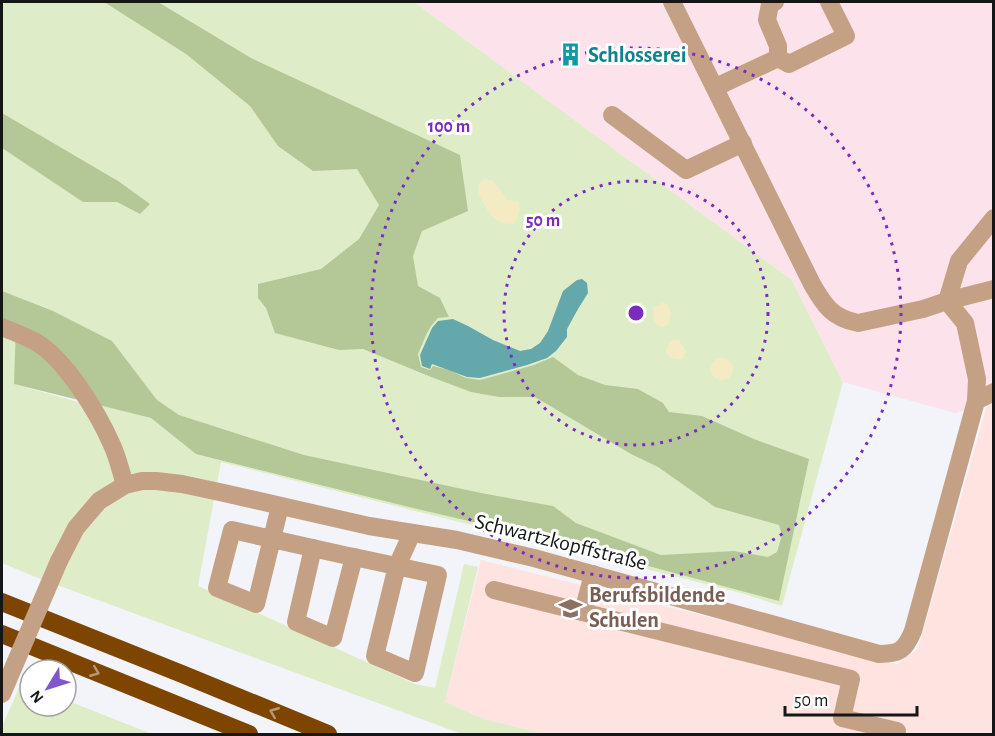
<svg xmlns="http://www.w3.org/2000/svg" width="995" height="736" font-family="'Alegreya Sans',sans-serif">
<rect width="100%" height="100%" fill="#f2f4f9"/>
<!-- education -->
<polygon fill="#fee3e1" points="993,403 993,734 544,734 484,719 445,702 481,560 897,664 918,649 987,405"/>
<!-- medical -->
<polygon fill="#fce2eb" points="414,2 993,2 993,403 955,413 843,382 792,280"/>
<!-- green -->
<g fill="#deedc8" fill-rule="evenodd">
<path d="M2,2H414L792,280L843,382L782,606L741,593L221,462L198,586L415,684L435,688L464,564L478,567L445,702L484,719L544,734H462L38,578L2,563ZM76,369L103,409L14,384Z"/>
<polygon points="21,683 30,686 30,706 66,706 66,700 152,734 2,734 2,727"/>
</g>
<!-- forest -->
<g fill="#b4c897">
<polygon points="104,2 158,2 251,58 460,155 468,211 422,231 413,256 418,286 440,298 449,317 438,318 431,326 426,335 418,354 421,367 430,370 433,366 449,370 466,378 480,380 534,365 553,357 578,375 605,385 638,389 663,403 669,412 702,416 754,439 809,459 779,601 570,545 409,507 196,454 151,418 14,384 16,324 2,318 2,291 53,311 112,341 157,400 179,415 304,455 481,493 553,506 576,523 661,555 734,551 768,557 777,552 782,535 779,525 715,507 658,467 631,454 535,397 499,397 471,392 431,377 363,349 339,350 275,333 266,308 258,298 258,284 321,269 359,239 379,205 357,169 313,171 278,146 250,106 186,54"/>
<polygon points="2,113 118,181 150,204 140,214 117,202 83,202 2,148"/>
</g>
<!-- sand -->
<g fill="#f4ebc5">
<path d="M482,180H492L508,200L518,202C522,210 518,216 514,224C507,224 500,223 495,219C489,214 478,196 478,188C478,185 480,183 482,180Z"/>
<polygon points="662,303 668,305 671,313 669,323 664,327 657,325 654,320 653,308"/>
<path d="M672,340H679L686,352L682,359C668,360 660,351 672,340Z"/>
<circle cx="722" cy="369" r="11"/>
</g>
<!-- water -->
<polygon fill="#64a8ac" points="582,279 587,283 588,293 578,309 567,329 567,337 556,351 547,358 527,365 480,378 467,377 432,364 430,369 422,366 420,355 432,328 438,321 453,319 468,326 493,340 520,351 531,349 540,343 548,331 563,291 577,280"/>
<g fill="none" stroke-linecap="round" stroke-linejoin="round">
<!-- minor -->
<g stroke="#c4a184" stroke-width="18">
<path d="M672,2L812,284C824,305 832,318 858,323L923,309L947,301L994,289"/>
<polyline points="775,2 770,4 767,20 778,46 778,58"/>
<polyline points="778,58 789,64 846,36 829,2"/>
<polyline points="716,87 778,58"/>
<polyline points="612,115 686,170 743,143"/>
<polyline points="947,301 959,261 994,218"/>
<path d="M2,327C13,332 25,336 36,342C66,360 98,413 112,445C118,458 121,472 125,485"/>
<polyline points="976,401 994,392"/>
<polyline points="280,506 256,604 217,588 232,530 344,555 354,557"/>
<polyline points="313,548 296,622 333,638 354,557 438,575 415,673 375,656 397,566 412,533"/>
<path d="M59,561L76,528L99,501L125,485L142,481H156L182,484L224,493L369,526L457,540L534,558L879,654C900,654 905,650 913,631L976,401L977,379L965,323L947,301"/>
<polyline points="494,590 851,679 842,718 897,731"/>
<polyline points="583,612 593,574"/>
</g>
<!-- highway -->
<g stroke="#7d4500" stroke-width="18">
<polyline points="2,602 182,674 328,734"/>
<polyline points="2,634 249,734"/>
</g>
<!-- minor-bridge -->
<polyline stroke="#c4a184" stroke-width="18" points="2,694 59,561"/>
</g>
<!-- one-way arrows -->
<defs><path id="oneway-chevron" d="M-2-3.5L2.5 0L-2 3.5" fill="none" stroke-width="1.6" stroke-linecap="round" stroke-linejoin="round" transform="scale(1.5)"/></defs>
<g stroke="#b89973">
<use href="#oneway-chevron" transform="translate(95 672) rotate(22)"/>
<use href="#oneway-chevron" transform="translate(274 712) rotate(-158)"/>
</g>
<!-- distance rings -->
<g fill="none" stroke="#7b2cbf" stroke-width="3" stroke-dasharray="3 6">
<circle cx="636" cy="313" r="132"/>
<circle cx="636" cy="313" r="265"/>
</g>
<!-- icons -->
<defs>
<symbol id="building-bare" viewBox="-9 -9 18 18"><path d="M-4-6H4V6H1V3H-1V6H-4ZM-2.5-4.3h1.7v1.8h-1.7ZM.8-4.3h1.7v1.8H.8ZM-2.5-1h1.7V.8h-1.7ZM.8-1h1.7V.8H.8Z" fill="#0f9aa8" stroke="#fff" stroke-width="2.5" paint-order="stroke"/></symbol>
<symbol id="school-bare" viewBox="-9 -9 18 18"><path d="M0-5L7-2L0 1L-7-2ZM-4 1L0 2.5L4 1V4Q0 6-4 4Z" fill="#8d6e63" stroke="#fff" stroke-width="2.5" paint-order="stroke"/></symbol>
</defs>
<g fill-rule="evenodd">
<use href="#building-bare" x="554" y="38" width="33" height="33"/>
<use href="#school-bare" x="554" y="592" width="33" height="33"/>
</g>
<g text-anchor="middle" dominant-baseline="central" stroke-width="6" stroke-linejoin="round" paint-order="stroke">
<!-- culture labels -->
<g font-size="22" font-weight="bold" fill="#0d838f" stroke="#fff" text-anchor="start">
<text x="588" y="55">Schlosserei</text>
</g>
<!-- street labels -->
<g font-size="22" fill="#151617" stroke="#fff">
<text transform="translate(561 542) rotate(14)">Schwartzkopffstraße</text>
</g>
<!-- education labels -->
<g font-size="22" font-weight="bold" fill="#785e54" stroke="#fff" text-anchor="start">
<text x="589" y="595">Berufsbildende<tspan x="589" dy="25">Schulen</tspan></text>
</g>
</g>
<circle cx="636" cy="313" r="9" fill="#7b2cbf" stroke="#fff" stroke-width="3"/>
<g font-size="18" text-anchor="middle" font-weight="bold" fill="#7b2cbf" stroke="#fff" stroke-width="6" stroke-linejoin="round" paint-order="stroke">
<text x="449" y="132">100 m</text>
<text x="543" y="226">50 m</text>
</g>
<!-- border -->
<rect width="995" height="736" fill="none" stroke="#151617" stroke-width="6"/>
<!-- north arrow -->
<g transform="translate(48 688) rotate(232)"><circle r="28" fill="#ffffff" stroke="#a1a2a2" stroke-width="1.5"/>
<path d="M0-4.5L10 22L0 15L-10 22Z" fill="#8055ce"/>
<text y="-9" font-size="16" font-weight="bold" text-anchor="middle" fill="#151617">N</text>
</g>
<!-- scale -->
<path d="M785 706v9h132v-9" fill="none" stroke="#151617" stroke-width="3"/>
<text x="794" y="706" font-size="18" fill="#151617" stroke="#ffffff" stroke-width="4.5" paint-order="stroke">50 m</text>
</svg>
